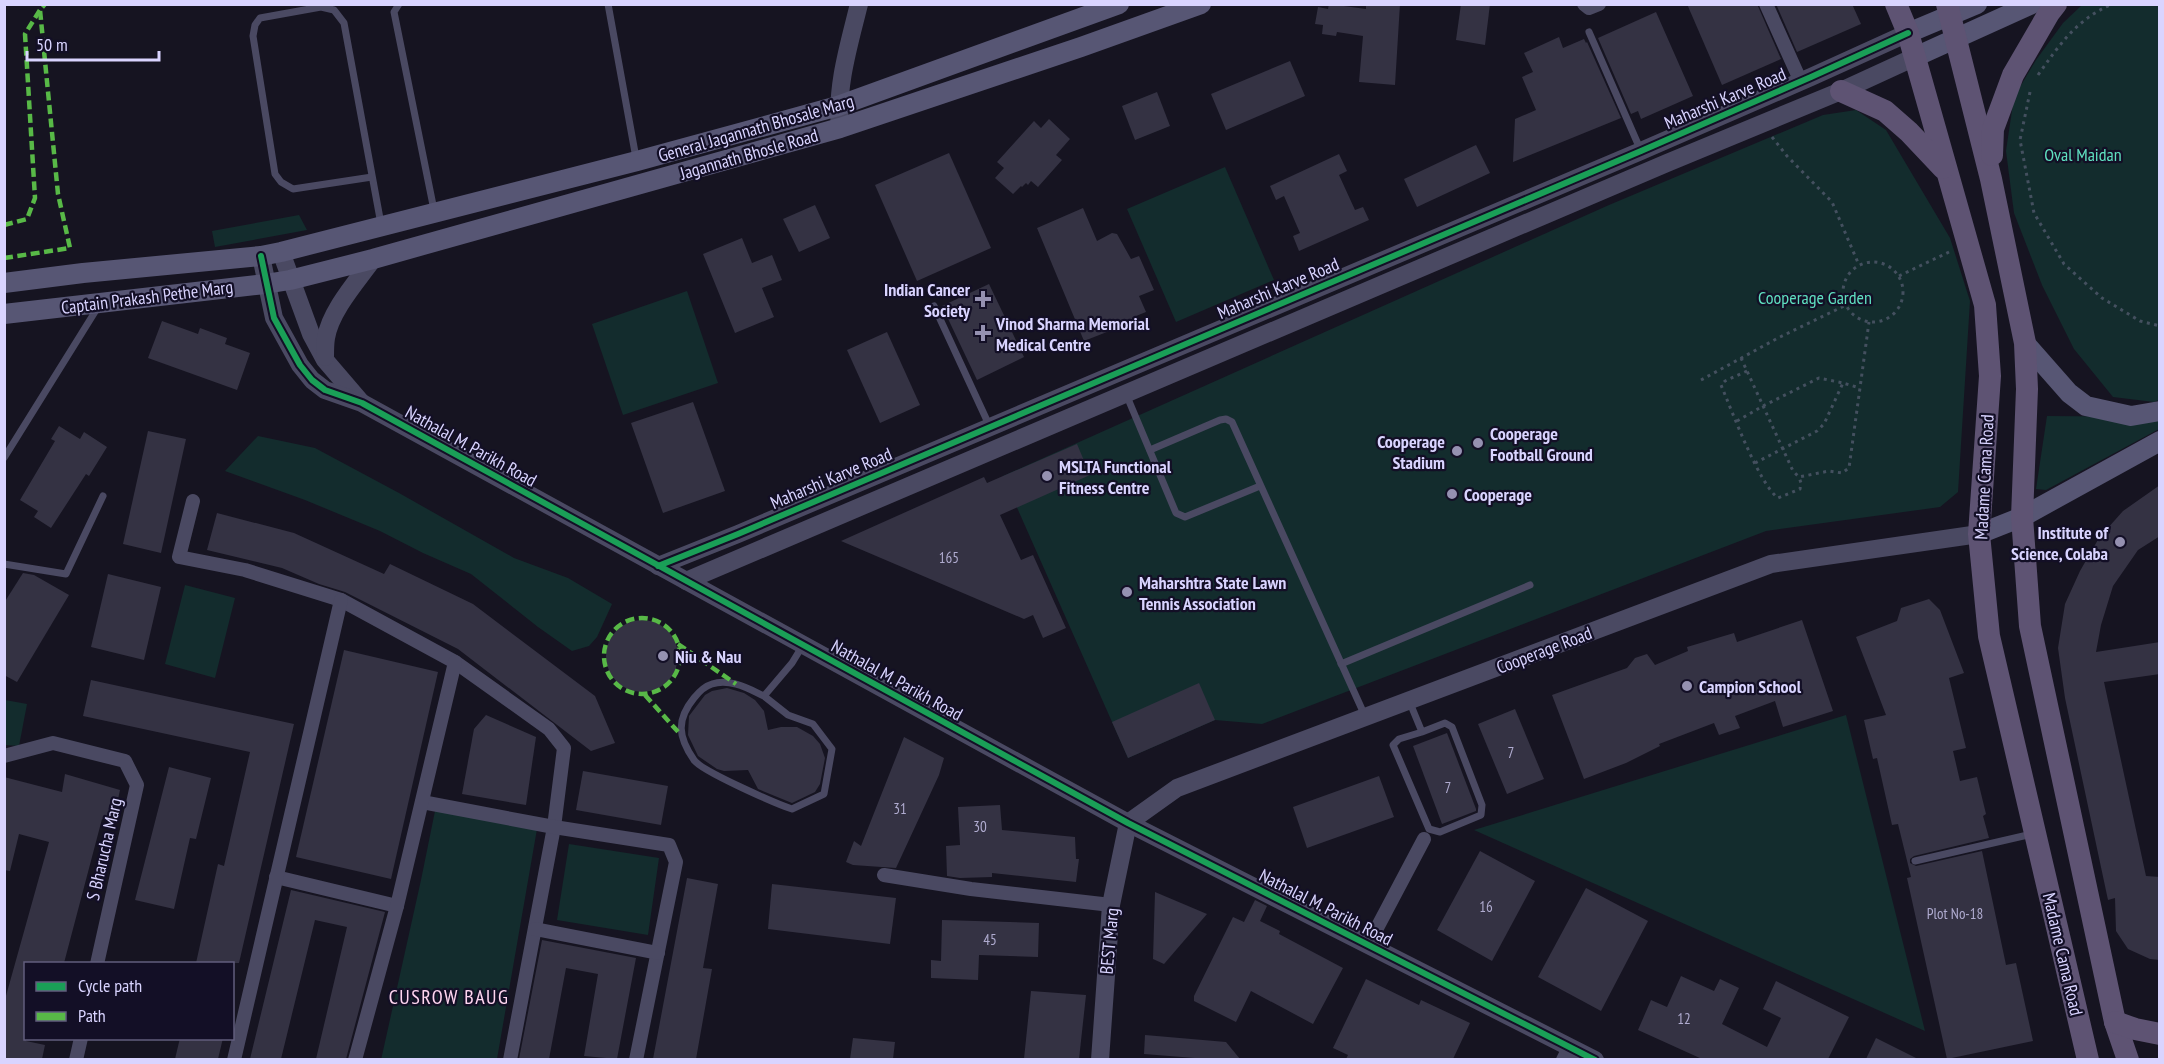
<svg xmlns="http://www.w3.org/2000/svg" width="2164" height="1064" font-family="'PT Sans Narrow',sans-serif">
<rect width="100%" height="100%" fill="#161421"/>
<!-- green -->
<g fill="#132c2d">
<polygon points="2082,5 2159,5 2159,400 2154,402 2113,397 2074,349 2042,285 2014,213 2006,151 2014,97 2036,60 2063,23"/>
<polygon points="1856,110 1886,130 1950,238 1970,301 1958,492 1940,507 1766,531 1262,724 1215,720 1128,758 1003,476 1609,205 1823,115"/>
<polygon points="1225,167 1274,280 1176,322 1127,209"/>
<polygon points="299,215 307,230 215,247 212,231"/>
<polygon points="687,291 718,383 623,415 592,324"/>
<polygon points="2047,416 2159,417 2159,429 2046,490 2036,489"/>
<polygon points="258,436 315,448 399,493 514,558 568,578 612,604 597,637 589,646 572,651 538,627 471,574 423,553 380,531 305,500 225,471"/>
<polygon points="185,585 235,598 215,678 165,664"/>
<polygon points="5,700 27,704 19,746 5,745"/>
<polygon points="1846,715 1925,1031 1474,830"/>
<polygon points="435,811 537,829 497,1059 381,1060 421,880"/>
<polygon points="569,844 659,858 648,935 557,920"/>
</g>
<!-- water -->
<path fill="#0d2144" d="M643,631L651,633L639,644L636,656L648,674L647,680C618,699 584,638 643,631Z"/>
<!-- building -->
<g fill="#343243">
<polygon points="1329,4 1366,9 1366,4 1400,4 1395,85 1359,82 1363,36 1337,32 1336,36 1322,34 1323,25 1315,24 1318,7 1328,9"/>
<polygon points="1461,4 1490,4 1485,45 1456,40"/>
<polygon points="1687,4 1757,4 1781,59 1722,85"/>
<polygon points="1776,4 1852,4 1861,24 1797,52"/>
<polygon points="1656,12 1693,96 1641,119 1638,111 1631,114 1598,38"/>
<polygon points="1559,37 1563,48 1584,39 1586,43 1587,42 1621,118 1513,162 1515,119 1536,110 1522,77 1533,72 1524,53"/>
<polygon points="1290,61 1305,96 1226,130 1211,94"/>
<polygon points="1157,92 1170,126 1135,140 1122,106"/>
<polygon points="1049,119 1070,139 1056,155 1062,160 1038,187 1031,181 1028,185 1026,183 1022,187 1021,186 1013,194 995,178 1004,168 997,162 1034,121 1041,128"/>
<polygon points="1476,145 1490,173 1417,207 1404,179"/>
<polygon points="949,153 991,248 917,281 875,185"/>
<polygon points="1339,154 1347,171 1339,175 1355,210 1363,207 1369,220 1299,251 1293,236 1300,233 1284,196 1276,200 1270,186"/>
<polygon points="815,205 830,238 799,252 783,219"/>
<polygon points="1083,208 1097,241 1112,233 1117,234 1131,259 1139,256 1154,290 1139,296 1146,312 1136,316 1138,324 1118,332 1117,328 1084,341 1037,228"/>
<polygon points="742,238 752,263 772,255 782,280 762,288 774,317 735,333 703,254"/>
<polygon points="989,284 1024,357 977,380 942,306"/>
<polygon points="162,321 198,334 200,328 227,338 225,344 250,353 237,390 148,358"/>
<polygon points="887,332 920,405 880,423 847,350"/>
<polygon points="693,402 725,491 663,513 631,423"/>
<polygon points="59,426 80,439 84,432 107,447 89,476 86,474 51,528 34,517 38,511 20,500 55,441 51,439"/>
<polygon points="148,431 186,439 161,553 123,544"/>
<polygon points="1077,444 1090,475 1000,515 1021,560 1033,555 1066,628 1043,638 1033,615 1024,619 841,541 984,477 987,483"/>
<polygon points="2160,485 2160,536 2138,550 2113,586 2101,625 2096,652 2160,642 2160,674 2104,682 2146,876 2160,877 2160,960 2150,959 2128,949 2116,931 2115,898 2108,900 2065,698 2058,648 2065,604 2080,571 2099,538 2123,511"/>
<polygon points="217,513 294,533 384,574 390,564 473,604 595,696 615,743 591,751 458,649 345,592 319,584 282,568 207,550"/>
<polygon points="23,573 34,575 69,595 17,682 4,675 4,603"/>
<polygon points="108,574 161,587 144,660 91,647"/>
<polygon points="1929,599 1940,610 1964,673 1949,678 1966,748 1953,751 1960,781 1977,777 1986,814 1983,816 1989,838 1914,856 1910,859 1910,863 1916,866 1982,851 2006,965 2016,963 2033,1041 1947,1059 1907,878 1911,877 1898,824 1892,825 1877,758 1873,759 1864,720 1886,715 1856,637 1897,621 1901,608"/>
<circle cx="642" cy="656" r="36"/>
<polygon points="1802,620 1833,711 1783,727 1775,701 1735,716 1740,728 1719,735 1714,723 1659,744 1660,746 1626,763 1584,779 1552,695 1627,668 1635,658 1647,654 1655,665 1688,651 1687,647 1734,633 1737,642"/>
<polygon points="344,650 438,672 391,879 296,857"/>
<polygon points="91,680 294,724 239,963 196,963 218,864 224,866 250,752 83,716"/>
<polygon points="1199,683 1215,720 1128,758 1112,722"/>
<polygon points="727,688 744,693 755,700 764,711 768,730 781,727 797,727 813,736 820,744 825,758 820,784 815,792 792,803 758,789 748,770 724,771 717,769 698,756 688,735 689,716 705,695 712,691"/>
<polygon points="1515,709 1544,779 1507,794 1478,724"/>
<polygon points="486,715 536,737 526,805 462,794 474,729"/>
<polygon points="1447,733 1476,809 1476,811 1442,824 1413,746"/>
<polygon points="904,737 944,758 939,775 896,868 853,865 846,862 854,841 861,846"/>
<polygon points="169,767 211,778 196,839 190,838 174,909 135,900"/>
<polygon points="583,771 668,786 661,825 576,810"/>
<polygon points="65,774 120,790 113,822 102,819 64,963 26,963 26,1041 45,1045 42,1059 4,1059 4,1003 49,842 19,834 10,871 4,870 4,777 62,792"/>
<polygon points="1379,776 1394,817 1307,848 1293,807"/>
<polygon points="1000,805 1002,830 1075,837 1076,859 1079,859 1076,882 992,873 992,877 960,878 947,876 946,846 960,845 958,807"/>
<polygon points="1480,851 1535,881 1492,961 1437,930"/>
<polygon points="687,878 718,884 703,968 712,969 696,1059 653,1059"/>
<polygon points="772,884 896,898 890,944 768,929"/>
<polygon points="1586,888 1648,921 1601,1011 1538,977"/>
<polygon points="291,890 385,912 346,1059 316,1059 347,927 315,920 281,1059 250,1059"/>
<polygon points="1155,892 1207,914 1164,964 1153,959"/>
<polygon points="1255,900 1267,906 1260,921 1280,931 1279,934 1343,968 1313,1024 1251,991 1236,1022 1194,1001 1194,996 1233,917 1244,922"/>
<polygon points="942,920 1039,923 1038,957 979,955 978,980 931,978 931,960 941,961"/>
<polygon points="542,940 636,958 617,1059 584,1056 598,974 566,968 549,1059 519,1059"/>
<polygon points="1681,976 1714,991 1720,979 1739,988 1722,1024 1767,1047 1781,1018 1763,1009 1776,981 1849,1017 1828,1059 1702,1059 1638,1030 1651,1000 1667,1007"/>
<polygon points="1366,979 1419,1005 1421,1000 1470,1023 1453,1059 1346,1059 1348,1055 1333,1048"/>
<polygon points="1031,991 1086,995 1079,1059 1024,1059"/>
<polygon points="1145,1035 1226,1042 1240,1059 1207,1059 1144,1054"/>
<polygon points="180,1038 223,1038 218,1059 175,1059"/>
<polygon points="853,1038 895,1042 893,1059 850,1059"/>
<polygon points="1876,1038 1918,1059 1866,1059"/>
</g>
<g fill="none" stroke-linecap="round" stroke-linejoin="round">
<!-- path -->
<g stroke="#44505f" stroke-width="3" stroke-dasharray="3 4.5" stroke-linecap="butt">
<path d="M2038,75C2060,44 2076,20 2112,4"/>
<polyline points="2030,92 2020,140 2034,213 2064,264 2102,298 2140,321 2160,326"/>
<polyline points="1772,137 1787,156 1832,202 1859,265"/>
<circle cx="1873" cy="292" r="30"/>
<polyline points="1899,276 1949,252"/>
<polyline points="1741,358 1793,471 1799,477 1829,471 1842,473 1849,468 1869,322"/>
<path d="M1747,371L1725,381L1721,385C1732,411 1759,484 1778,498L1800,489L1801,483L1799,477"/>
<polyline points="1701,380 1778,338 1846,305"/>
<polyline points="1737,421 1763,406 1819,378 1843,383"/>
<polyline points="1755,463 1817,431 1824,424 1843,383 1860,388"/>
</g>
<!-- service -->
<g stroke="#4a4962" stroke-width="7">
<polyline points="399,4 394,12 434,210"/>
<polyline points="608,4 636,158"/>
<polyline points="1589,32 1641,151"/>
<polyline points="372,177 293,189 281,182 275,174 253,36 255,25 260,18 321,7 334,10 344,23 381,224"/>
<polyline points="934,306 990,427"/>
<polyline points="1126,394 1176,513 1185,517 1260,486"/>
<polyline points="1150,450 1220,420 1226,419 1232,422 1365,716"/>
<polyline points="4,458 98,307"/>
<polyline points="4,564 66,574 103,496"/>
<polyline points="1341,664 1530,585"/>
<path d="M764,696L788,715L813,724L832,749L824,794L792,809C777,804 701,771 694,760C678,737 676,720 694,698C698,693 705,686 712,684C730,678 749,689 764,696L792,663L803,645"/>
<polyline points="1410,703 1422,732 1445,723 1452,727 1482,805 1481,815 1440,832 1429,829 1393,745 1399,739 1422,732"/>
<polyline points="1915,861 2032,834"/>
</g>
<!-- minor -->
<g stroke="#4a4962" stroke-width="14">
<polyline points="1584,4 1589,8 1599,4"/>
<polyline points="1766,4 1801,82"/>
<polyline points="193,501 179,557 245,570 341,600 455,662 549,729 564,748 554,827 510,1060"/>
<polyline points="4,756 53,743 125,761 137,785 97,964"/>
<polyline points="422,802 554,827 669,845 676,862 636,1060"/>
<polyline points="884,875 971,889 1111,905"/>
<polyline points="276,877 397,906"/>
<polyline points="535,929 658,953"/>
<polyline points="1368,945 1424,839"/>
<polyline points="76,1060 81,1038"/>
<polyline points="234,1060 341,600"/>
<polyline points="355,1060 397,906 455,662"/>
<polyline points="1563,1060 1569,1048"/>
</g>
<!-- tertiary -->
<g stroke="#4a4962" stroke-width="18">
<path d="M840,128C836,86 849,45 859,4"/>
<polyline points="281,252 311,334 325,360 361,402"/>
<polyline points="261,256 274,318 300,365 312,380 325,390 362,403 1128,823 1595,1060"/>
<path d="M325,357C325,351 325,344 326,338C330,311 358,280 373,259"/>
<polyline points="658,566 738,534 1641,151 1811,77 1908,33"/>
<polyline points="686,581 1667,163 1841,91 1915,57"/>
<polyline points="1128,823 1177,788 1771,564 1979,534"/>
<polyline points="1100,1060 1111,905 1128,823"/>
</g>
<!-- secondary -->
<g stroke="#575674" stroke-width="20">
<polyline points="1908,33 1977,4"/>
<polyline points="1915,57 2032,4"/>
<polyline points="4,283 83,273 261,256 281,252 637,161 838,106 1119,4"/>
<polyline points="4,314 265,284 290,280 373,259 840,128 1081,47 1201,4"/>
<polyline points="2025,343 2069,393 2086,406 2131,416 2160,411"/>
<polyline points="1979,534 2022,517 2160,441"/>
</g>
<!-- primary -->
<g stroke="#5e5373" stroke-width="22">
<polyline points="1896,4 1908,33 1985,305 1990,376 1979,534 1989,636 2088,1060"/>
<polyline points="1947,4 1991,179 2025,343 2027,389 2022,517 2030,626 2115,1022 2128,1060"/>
<polyline points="1841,91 1885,111 1909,132 1943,168"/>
<polyline points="1992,155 1993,129 2013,75 2049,13 2056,4"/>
<polyline points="2115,1022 2135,1029 2160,1034"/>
</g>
<!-- quiet -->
<g stroke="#58b947" stroke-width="4.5" stroke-dasharray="9 4.5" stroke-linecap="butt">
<polyline points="4,225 27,219 35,198 25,34 40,10"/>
<polyline points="4,258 70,248 58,194 40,10 45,4"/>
<circle cx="642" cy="656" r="38"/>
<polyline points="678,644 736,684"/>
<polyline points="645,695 680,734"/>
</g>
<defs>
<g id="cycleway">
<polyline points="261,256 274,318 300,365 312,380 325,390 362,403 1128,823 1595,1060"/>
<polyline points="658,566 738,534 1641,151 1811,77 1908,33"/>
</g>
</defs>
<!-- cycleway casing -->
<use href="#cycleway" stroke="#130f26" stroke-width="10"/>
<!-- cycleway -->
<use href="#cycleway" stroke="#1a9f57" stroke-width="6"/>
</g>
<!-- markers -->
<g fill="#9591b1" stroke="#130f26" stroke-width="2">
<path d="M980 290h6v6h6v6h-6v6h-6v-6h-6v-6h6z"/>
<path d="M980 324h6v6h6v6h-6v6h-6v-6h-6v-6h6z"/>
<circle cx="1478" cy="443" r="6"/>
<circle cx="1457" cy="451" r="6"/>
<circle cx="1047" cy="476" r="6"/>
<circle cx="1452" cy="494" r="6"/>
<circle cx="2120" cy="542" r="6"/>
<circle cx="1127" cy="592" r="6"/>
<circle cx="663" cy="656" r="6"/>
<circle cx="1687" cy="686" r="6"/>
</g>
<g text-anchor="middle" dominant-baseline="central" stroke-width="4.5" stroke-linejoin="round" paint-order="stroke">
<!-- number labels -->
<g font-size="15" fill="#b0acd0">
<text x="949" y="557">165</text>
<text x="1511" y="752">7</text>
<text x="1448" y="787">7</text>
<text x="900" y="808">31</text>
<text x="980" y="826">30</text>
<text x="1486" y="906">16</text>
<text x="1955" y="913">Plot No-18</text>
<text x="990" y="939">45</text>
<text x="1684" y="1018">12</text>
</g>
<!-- street labels -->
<g font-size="18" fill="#d9d4ff" stroke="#130f26">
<text transform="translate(1725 98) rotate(-23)">Maharshi Karve Road</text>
<text transform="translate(756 128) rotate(-16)">General Jagannath Bhosale Marg</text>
<text transform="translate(749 154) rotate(-16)">Jagannath Bhosle Road</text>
<text transform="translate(1278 288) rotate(-23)">Maharshi Karve Road</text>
<text transform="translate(147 297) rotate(-7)">Captain Prakash Pethe Marg</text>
<text transform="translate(471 446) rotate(29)">Nathalal M. Parikh Road</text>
<text transform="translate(1984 477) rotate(-87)">Madame Cama Road</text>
<text transform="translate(831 478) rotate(-23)">Maharshi Karve Road</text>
<text transform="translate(1544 650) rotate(-21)">Cooperage Road</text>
<text transform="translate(897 680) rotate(29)">Nathalal M. Parikh Road</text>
<text transform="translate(104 849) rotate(-77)">S Bharucha Marg</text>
<text transform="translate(1326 907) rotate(27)">Nathalal M. Parikh Road</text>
<text transform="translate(1109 941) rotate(-85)">BEST Marg</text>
<text transform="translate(2063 954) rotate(77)">Madame Cama Road</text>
</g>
<!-- park labels -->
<g font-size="18" fill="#5fe0c0" stroke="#130f26">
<text x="2083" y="154">Oval Maidan</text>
<text x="1815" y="297">Cooperage Garden</text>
</g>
<!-- poi labels -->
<g font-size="18" font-weight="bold" fill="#d9d4ff" stroke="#130f26" text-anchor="start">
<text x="970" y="289" text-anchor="end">Indian Cancer<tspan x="970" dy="21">Society</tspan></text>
<text x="996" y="323">Vinod Sharma Memorial<tspan x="996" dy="21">Medical Centre</tspan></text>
<text x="1490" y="433">Cooperage<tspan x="1490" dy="21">Football Ground</tspan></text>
<text x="1445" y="441" text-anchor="end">Cooperage<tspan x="1445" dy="21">Stadium</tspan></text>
<text x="1059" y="466">MSLTA Functional<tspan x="1059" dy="21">Fitness Centre</tspan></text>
<text x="1464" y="494">Cooperage</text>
<text x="2108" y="532" text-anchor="end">Institute of<tspan x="2108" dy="21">Science, Colaba</tspan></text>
<text x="1139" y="582">Maharshtra State Lawn<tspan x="1139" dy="21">Tennis Association</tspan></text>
<text x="675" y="656">Niu &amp; Nau</text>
<text x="1699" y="686">Campion School</text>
</g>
<!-- neighbourhood labels -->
<g font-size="20" letter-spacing="1.5" fill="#ffd6f0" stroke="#130f26">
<text x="449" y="997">CUSROW BAUG</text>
</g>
</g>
<!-- border -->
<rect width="2164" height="1064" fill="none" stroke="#d9d4ff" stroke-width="12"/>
<!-- legend -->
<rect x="24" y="962" width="210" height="78" fill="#130f26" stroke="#625e7d" stroke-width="1.5"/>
<rect x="36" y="982" width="30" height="9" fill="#1a9f57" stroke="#625e7d" stroke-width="1.5"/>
<text x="78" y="992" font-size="18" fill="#d9d4ff">Cycle path</text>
<rect x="36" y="1012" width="30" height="9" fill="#58b947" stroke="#625e7d" stroke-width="1.5"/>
<text x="78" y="1022" font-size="18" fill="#d9d4ff">Path</text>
<!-- scale -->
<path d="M27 51v9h132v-9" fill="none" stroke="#d9d4ff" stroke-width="3"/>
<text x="36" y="51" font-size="18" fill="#d9d4ff" stroke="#130f26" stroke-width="4.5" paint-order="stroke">50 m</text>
</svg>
